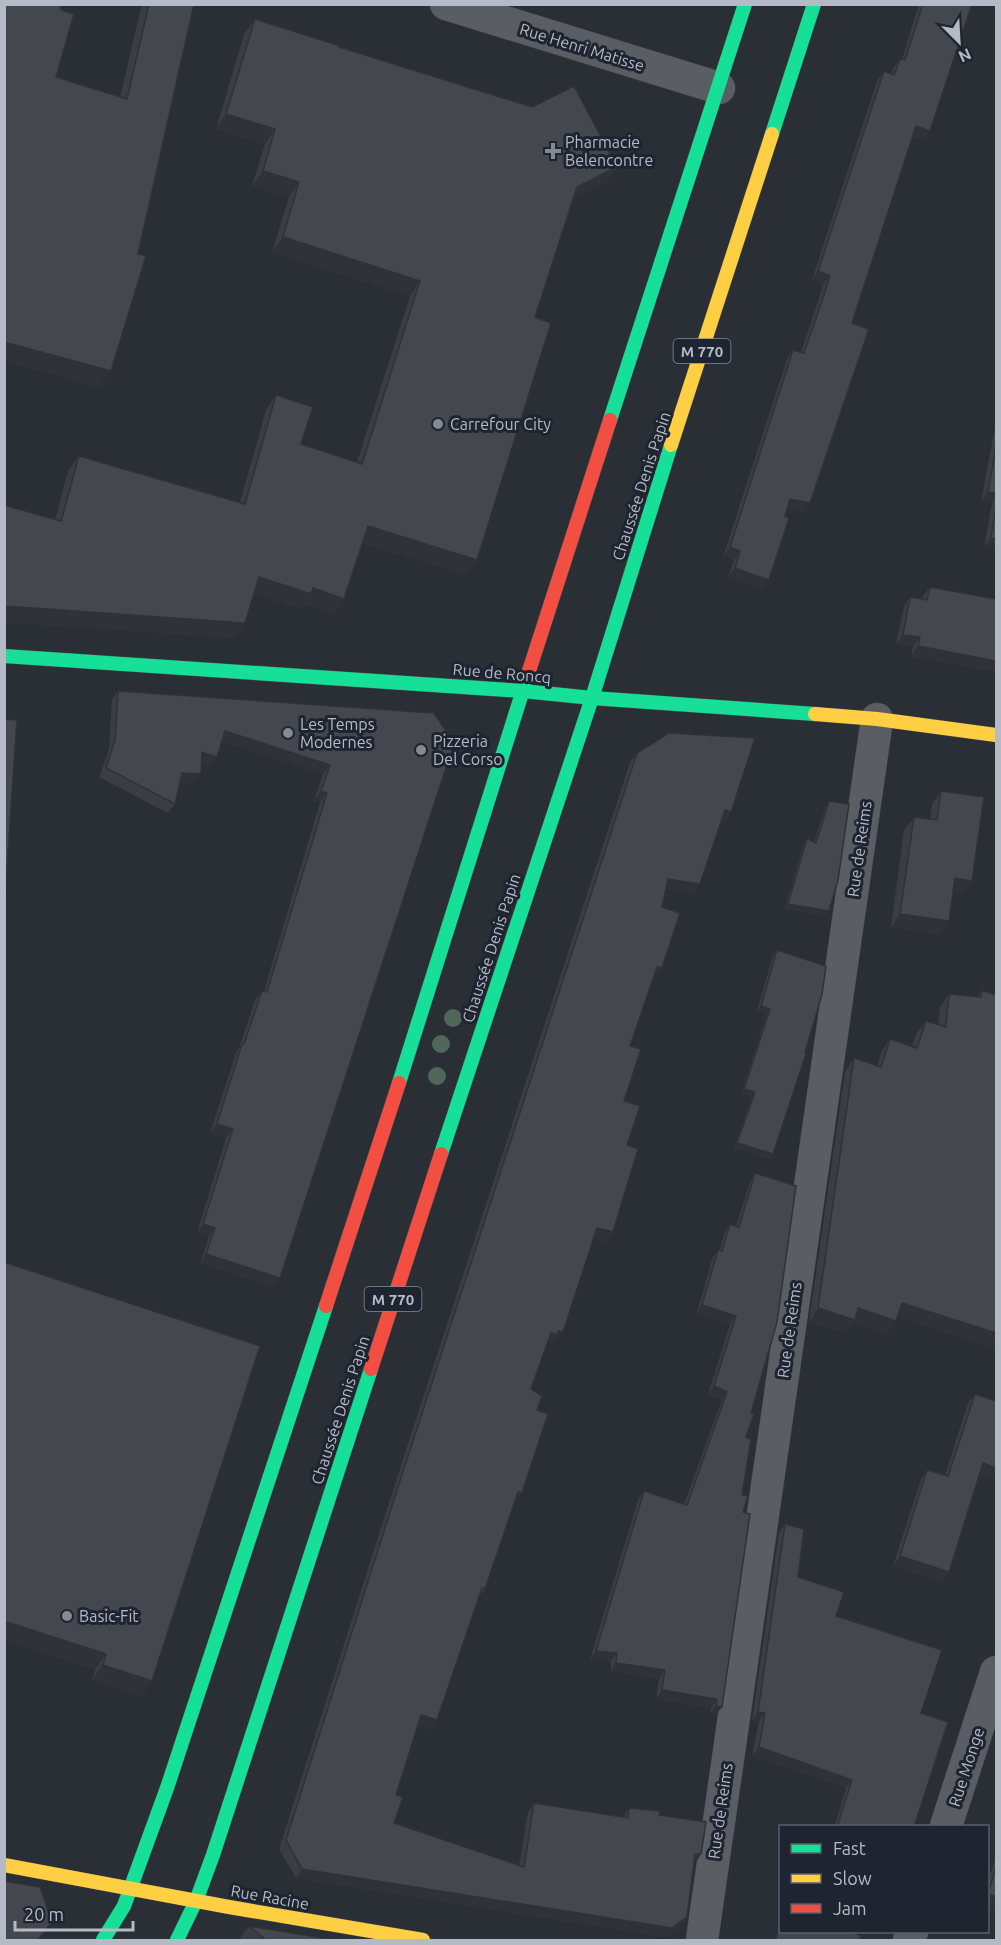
<svg xmlns="http://www.w3.org/2000/svg" width="1001" height="1945" font-family="Ubuntu,sans-serif">
<rect width="100%" height="100%" fill="#2a2e35"/>
<g fill="none" stroke-linecap="round" stroke-linejoin="round">
<defs>
<g id="street">
<polyline points="446,4 719,88"/>
<polyline points="946,1826 996,1672"/>
<polyline points="702,1940 877,719"/>
<polyline points="909,1940 912,1932"/>
</g>
<g id="fast">
<polyline points="772,134 814,4"/>
<polyline points="610,420 745,4"/>
<polyline points="4,656 523,691 592,698 815,714"/>
<polyline points="399,1083 529,671"/>
<polyline points="441,1154 592,698 671,445"/>
<polyline points="103,1940 124,1906 167,1788 326,1306"/>
<polyline points="177,1940 196,1901 213,1855 371,1369"/>
</g>
<g id="slow">
<polyline points="671,445 772,134"/>
<polyline points="815,714 877,719 996,735"/>
<polyline points="4,1865 229,1907 423,1940"/>
</g>
<g id="jam">
<polyline points="529,671 610,420"/>
<polyline points="326,1306 399,1083"/>
<polyline points="371,1369 441,1154"/>
</g>
</defs>
<!-- street casing -->
<use href="#street" stroke="#46494e" stroke-width="33"/>
<!-- fast casing -->
<use href="#fast" stroke="#46494e" stroke-width="15"/>
<!-- slow casing -->
<use href="#slow" stroke="#46494e" stroke-width="15"/>
<!-- jam casing -->
<use href="#jam" stroke="#46494e" stroke-width="15"/>
<!-- street -->
<use href="#street" stroke="#5a5d64" stroke-width="32"/>
<!-- fast -->
<use href="#fast" stroke="#16e098" stroke-width="14"/>
<!-- slow -->
<use href="#slow" stroke="#ffcf43" stroke-width="14"/>
<!-- jam -->
<use href="#jam" stroke="#f24e42" stroke-width="14"/>
</g>
<!-- trees -->
<g fill="#4f675a">
<circle cx="453" cy="1018" r="9"/>
<circle cx="441" cy="1044" r="9"/>
<circle cx="437" cy="1076" r="9"/>
</g>
<!-- wall -->
<g fill="#3a3e43">
<polygon points="4,4 56,77 120,97 142,4 194,4 111,371 99,387 4,361"/>
<polygon points="919,4 972,4 930,131 924,140 912,137 852,323 810,503 804,512 787,509 762,589 728,577 734,560 723,557 787,359 793,350 801,352 818,301 823,285 812,280 877,81 884,71 891,74 893,68 900,59 902,59"/>
<polygon points="255,19 339,47 617,167 607,182 573,198 535,317 466,575 363,543 344,599 334,614 305,604 301,609 254,594 235,638 4,622 4,505 55,520 68,471 79,456 240,502 266,410 276,395 301,444 357,462 410,296 272,252 289,197 252,186 265,144 216,129 244,34"/>
<polygon points="996,422 996,549 984,547 992,503 981,501"/>
<polygon points="930,587 996,599 996,672 911,656 913,647 896,644 904,606 910,597 922,599 923,596"/>
<polygon points="118,691 434,713 280,1278 273,1287 200,1263 209,1237 197,1233 226,1138 210,1133 236,1053 239,1048 255,1000 262,991 264,991 320,802 314,800 323,774 222,741 210,766 201,763 194,783 180,782 175,804 168,813 99,777 109,749 112,700"/>
<polygon points="637,753 731,812 725,821 721,820 700,884 693,894 666,889 662,907 655,978 654,977 630,1046 624,1101 627,1145 613,1232 606,1242 594,1238 556,1342 552,1341 550,1344 547,1343 531,1389 537,1410 522,1493 515,1502 514,1502 485,1589 479,1597 431,1730 418,1725 396,1795 394,1823 519,1865 528,1812 534,1803 623,1817 629,1808 659,1815 695,1864 694,1864 680,1926 665,1937 296,1878 279,1849 392,1493 630,762"/>
<polygon points="941,791 963,894 953,892 949,921 940,935 891,927 904,830 914,817 930,819 932,804"/>
<polygon points="829,801 829,911 826,916 785,909 804,843 807,838 814,842 826,806"/>
<polygon points="777,950 773,1154 769,1159 734,1148 752,1097 741,1094 767,1014 757,1011 773,955"/>
<polygon points="982,990 996,995 996,1349 897,1317 896,1321 887,1334 853,1323 846,1333 809,1322 845,1072 854,1058 877,1066 881,1052 890,1039 912,1046 916,1034 926,1021 938,1025 940,1007 949,994 977,997"/>
<polygon points="755,1173 751,1413 746,1437 742,1495 743,1512 716,1715 710,1714 711,1708 656,1699 659,1679 611,1671 611,1661 590,1659 638,1500 644,1491 684,1504 722,1400 708,1395 730,1324 697,1313 712,1259 718,1250 719,1251 725,1232 730,1224 736,1226 750,1182"/>
<polygon points="4,1262 141,1696 92,1680 95,1670"/>
<polygon points="975,1394 994,1478 980,1474 943,1582 893,1566 921,1479 927,1470 945,1475 968,1403"/>
<polygon points="785,1524 798,1577 836,1616 921,1713 914,1827 834,1827 846,1788 752,1756 759,1721 752,1720 779,1532"/>
<polygon points="996,1856 996,1909 987,1906 987,1884"/>
<polygon points="249,1926 341,1941 243,1941 240,1938"/>
</g>
<!-- shaded-wall -->
<g fill="#303237">
<polygon points="226,114 275,129 265,144 216,129"/>
<polygon points="916,126 930,131 924,140 909,136"/>
<polygon points="617,167 607,182 566,202 577,187"/>
<polygon points="263,171 299,182 289,197 252,186"/>
<polygon points="283,237 420,281 410,296 272,252"/>
<polygon points="818,271 830,276 823,285 812,280"/>
<polygon points="4,342 111,371 99,387 4,361"/>
<polygon points="988,492 996,494 996,497 992,503 981,501"/>
<polygon points="790,499 810,503 804,512 783,509"/>
<polygon points="368,526 477,560 466,575 358,541"/>
<polygon points="991,538 996,539 996,549 984,547"/>
<polygon points="730,547 740,551 734,560 723,557"/>
<polygon points="735,568 769,580 762,589 728,577"/>
<polygon points="259,577 313,588 344,599 334,614 305,604 301,609 249,592"/>
<polygon points="4,606 245,623 235,638 4,622"/>
<polygon points="903,635 920,637 913,647 896,644"/>
<polygon points="918,646 996,661 996,672 911,656"/>
<polygon points="225,731 330,765 323,774 219,740"/>
<polygon points="202,752 217,757 210,766 196,762"/>
<polygon points="182,773 201,774 194,783 176,782"/>
<polygon points="321,791 327,793 320,802 314,800"/>
<polygon points="725,810 731,812 725,821 718,819"/>
<polygon points="955,878 972,881 963,894 946,891"/>
<polygon points="668,879 700,884 693,894 662,888"/>
<polygon points="788,904 829,911 826,916 785,909"/>
<polygon points="900,914 949,921 940,935 891,927"/>
<polygon points="657,967 662,968 655,978 651,976"/>
<polygon points="761,1006 770,1009 767,1014 757,1011"/>
<polygon points="744,1089 755,1092 752,1097 741,1094"/>
<polygon points="217,1124 233,1129 226,1138 210,1133"/>
<polygon points="737,1143 773,1154 769,1159 734,1148"/>
<polygon points="203,1224 215,1228 209,1237 197,1233"/>
<polygon points="597,1228 613,1232 606,1242 591,1237"/>
<polygon points="206,1254 280,1278 273,1287 200,1263"/>
<polygon points="902,1303 996,1333 996,1349 893,1316"/>
<polygon points="702,1305 736,1316 730,1324 697,1313"/>
<polygon points="818,1308 858,1308 896,1321 887,1334 853,1323 846,1333 809,1322"/>
<polygon points="558,1331 563,1332 556,1342 552,1341 550,1344 544,1342 551,1333"/>
<polygon points="714,1386 727,1392 722,1400 708,1395"/>
<polygon points="983,1463 996,1468 996,1475 994,1478 976,1472"/>
<polygon points="518,1492 522,1493 515,1502 511,1501"/>
<polygon points="900,1556 949,1572 943,1582 893,1566"/>
<polygon points="4,1621 106,1654 95,1670 4,1640"/>
<polygon points="596,1651 617,1653 611,1661 590,1659"/>
<polygon points="616,1663 665,1670 659,1679 611,1671"/>
<polygon points="103,1665 152,1681 141,1696 92,1680"/>
<polygon points="662,1690 717,1699 711,1708 656,1699"/>
<polygon points="716,1706 722,1707 716,1715 710,1714"/>
<polygon points="758,1712 765,1713 759,1721 752,1720"/>
<polygon points="421,1715 437,1720 431,1730 415,1724"/>
<polygon points="759,1747 852,1780 846,1788 752,1756"/>
<polygon points="695,1854 701,1854 695,1864 688,1863"/>
<polygon points="302,1869 687,1917 680,1926 665,1937 296,1878"/>
<polygon points="988,1894 996,1897 996,1909 987,1906"/>
</g>
<!-- building -->
<g fill="#44484e" stroke="#303237" stroke-width="1.5">
<polygon points="4,4 60,4 61,10 74,14 56,77 127,99 149,4 194,4 138,254 146,256 111,371 4,342"/>
<polygon points="923,4 972,4 930,131 916,126 852,323 869,329 810,503 790,499 785,516 789,518 769,580 735,568 740,551 730,547 793,350 804,353 825,292 830,276 818,271 884,71 894,75 900,59 905,60"/>
<polygon points="255,19 340,46 339,47 532,107 574,86 617,167 577,187 535,317 551,323 477,560 368,526 344,599 313,588 311,594 259,577 245,623 4,606 4,505 61,521 79,456 245,504 276,395 313,407 301,444 362,464 420,281 283,237 299,182 263,171 275,129 226,114"/>
<polygon points="996,447 996,494 988,492"/>
<polygon points="996,507 996,539 991,538"/>
<polygon points="930,587 996,599 996,661 918,646 920,637 903,635 910,597 927,600"/>
<polygon points="118,691 434,713 454,743 280,1278 206,1254 215,1228 203,1224 233,1129 217,1124 242,1044 244,1044 262,991 267,992 327,793 321,791 330,765 225,731 217,757 202,752 201,774 182,773 175,804 106,768 115,740"/>
<polygon points="4,719 17,720 4,912"/>
<polygon points="669,733 755,738 731,812 725,810 700,884 668,879 662,907 680,913 662,968 657,967 630,1046 641,1049 624,1101 640,1106 627,1145 638,1149 613,1232 597,1228 563,1332 558,1331 557,1335 551,1333 531,1389 542,1396 537,1410 548,1414 522,1493 518,1492 485,1589 482,1588 437,1720 421,1715 396,1795 403,1797 394,1823 524,1867 534,1803 628,1818 629,1808 660,1811 659,1815 706,1822 701,1854 695,1854 687,1917 672,1928 302,1869 286,1840 399,1484 637,753"/>
<polygon points="941,791 984,797 972,881 955,878 949,921 900,914 914,817 937,820"/>
<polygon points="829,801 849,804 838,880 829,911 788,904 807,838 816,843"/>
<polygon points="777,950 826,966 822,994 805,1053 806,1054 773,1154 737,1143 755,1092 744,1089 770,1009 761,1006"/>
<polygon points="982,990 996,995 996,1333 902,1303 896,1321 858,1308 855,1320 818,1308 854,1058 881,1067 890,1039 917,1048 926,1021 946,1027 949,994 981,997"/>
<polygon points="755,1173 796,1186 777,1322 751,1413 754,1414 746,1437 751,1439 742,1495 748,1496 743,1512 750,1514 722,1707 716,1706 717,1699 662,1690 665,1670 616,1663 617,1653 596,1651 644,1491 687,1505 727,1392 714,1386 736,1316 702,1305 718,1250 722,1251 730,1224 739,1227"/>
<polygon points="4,1262 260,1346 152,1681 103,1665 106,1654 4,1621"/>
<polygon points="975,1394 996,1401 996,1468 983,1463 949,1572 900,1556 927,1470 948,1476"/>
<polygon points="785,1524 804,1529 798,1577 844,1592 836,1616 942,1650 921,1713 948,1722 914,1827 837,1827 852,1780 759,1747 765,1713 758,1712"/>
<polygon points="996,1867 996,1897 988,1894"/>
<polygon points="4,1881 40,1887 52,1922 37,1941 4,1941"/>
<polygon points="249,1926 341,1941 267,1941"/>
<polygon points="780,1930 780,1932 854,1932 861,1936 859,1941 776,1941 775,1940"/>
</g>
<!-- markers -->
<g fill="#848993" stroke="#1e2430" stroke-width="2">
<path d="M550 142h6v6h6v6h-6v6h-6v-6h-6v-6h6z"/>
<circle cx="438" cy="424" r="6"/>
<circle cx="288" cy="733" r="6"/>
<circle cx="421" cy="750" r="6"/>
<circle cx="67" cy="1616" r="6"/>
</g>
<g text-anchor="middle" dominant-baseline="central" stroke-width="6" stroke-linejoin="round" paint-order="stroke">
<!-- shield labels -->
<g fill="#1e2430" stroke="#878d99" stroke-width="1.5">
<rect x="673.5" y="339" width="57" height="24" rx="4.5"/>
<rect x="364.5" y="1287" width="57" height="24" rx="4.5"/>
</g>
<g font-size="15" font-weight="bold" fill="#b4bac6">
<text x="702" y="351">M 770</text>
<text x="393" y="1299">M 770</text>
</g>
<!-- street labels -->
<g font-size="16" fill="#b4bac6" stroke="#1e2430">
<text transform="translate(582 47) rotate(17)">Rue Henri Matisse</text>
<text transform="translate(641 486) rotate(-72)">Chaussée Denis Papin</text>
<text transform="translate(502 673) rotate(5)">Rue de Roncq</text>
<text transform="translate(859 849) rotate(-82)">Rue de Reims</text>
<text transform="translate(491 948) rotate(-72)">Chaussée Denis Papin</text>
<text transform="translate(789 1330) rotate(-82)">Rue de Reims</text>
<text transform="translate(340 1410) rotate(-72)">Chaussée Denis Papin</text>
<text transform="translate(966 1767) rotate(-72)">Rue Monge</text>
<text transform="translate(720 1811) rotate(-82)">Rue de Reims</text>
<text transform="translate(270 1897) rotate(10)">Rue Racine</text>
</g>
<!-- poi labels -->
<g font-size="16" fill="#b4bac6" stroke="#1e2430" text-anchor="start">
<text x="565" y="142">Pharmacie<tspan x="565" dy="18">Belencontre</tspan></text>
<text x="450" y="424">Carrefour City</text>
<text x="300" y="724">Les Temps<tspan x="300" dy="18">Modernes</tspan></text>
<text x="433" y="741">Pizzeria<tspan x="433" dy="18">Del Corso</tspan></text>
<text x="79" y="1616">Basic-Fit</text>
</g>
</g>
<!-- border -->
<rect width="1001" height="1945" fill="none" stroke="#b4bac6" stroke-width="12"/>
<!-- legend -->
<rect x="779" y="1825" width="210" height="108" fill="#1e2430" stroke="#5a606c" stroke-width="1.5"/>
<rect x="791" y="1844" width="30" height="9" fill="#16e098" stroke="#5a606c" stroke-width="1.5"/>
<text x="833" y="1855" font-size="18" fill="#b4bac6">Fast</text>
<rect x="791" y="1874" width="30" height="9" fill="#ffcf43" stroke="#5a606c" stroke-width="1.5"/>
<text x="833" y="1885" font-size="18" fill="#b4bac6">Slow</text>
<rect x="791" y="1904" width="30" height="9" fill="#f24e42" stroke="#5a606c" stroke-width="1.5"/>
<text x="833" y="1915" font-size="18" fill="#b4bac6">Jam</text>
<!-- north arrow -->
<g transform="translate(959 42) rotate(156)" stroke="#1e2430" stroke-width="4.5" paint-order="stroke">
<path d="M0-4.5L10 22L0 15L-10 22Z" fill="#b4bac6"/>
<text y="-9" font-size="16" font-weight="bold" text-anchor="middle" fill="#b4bac6">N</text>
</g>
<!-- scale -->
<path d="M15 1921v9h118v-9" fill="none" stroke="#b4bac6" stroke-width="3"/>
<text x="24" y="1921" font-size="18" fill="#b4bac6" stroke="#1e2430" stroke-width="4.5" paint-order="stroke">20 m</text>
</svg>
